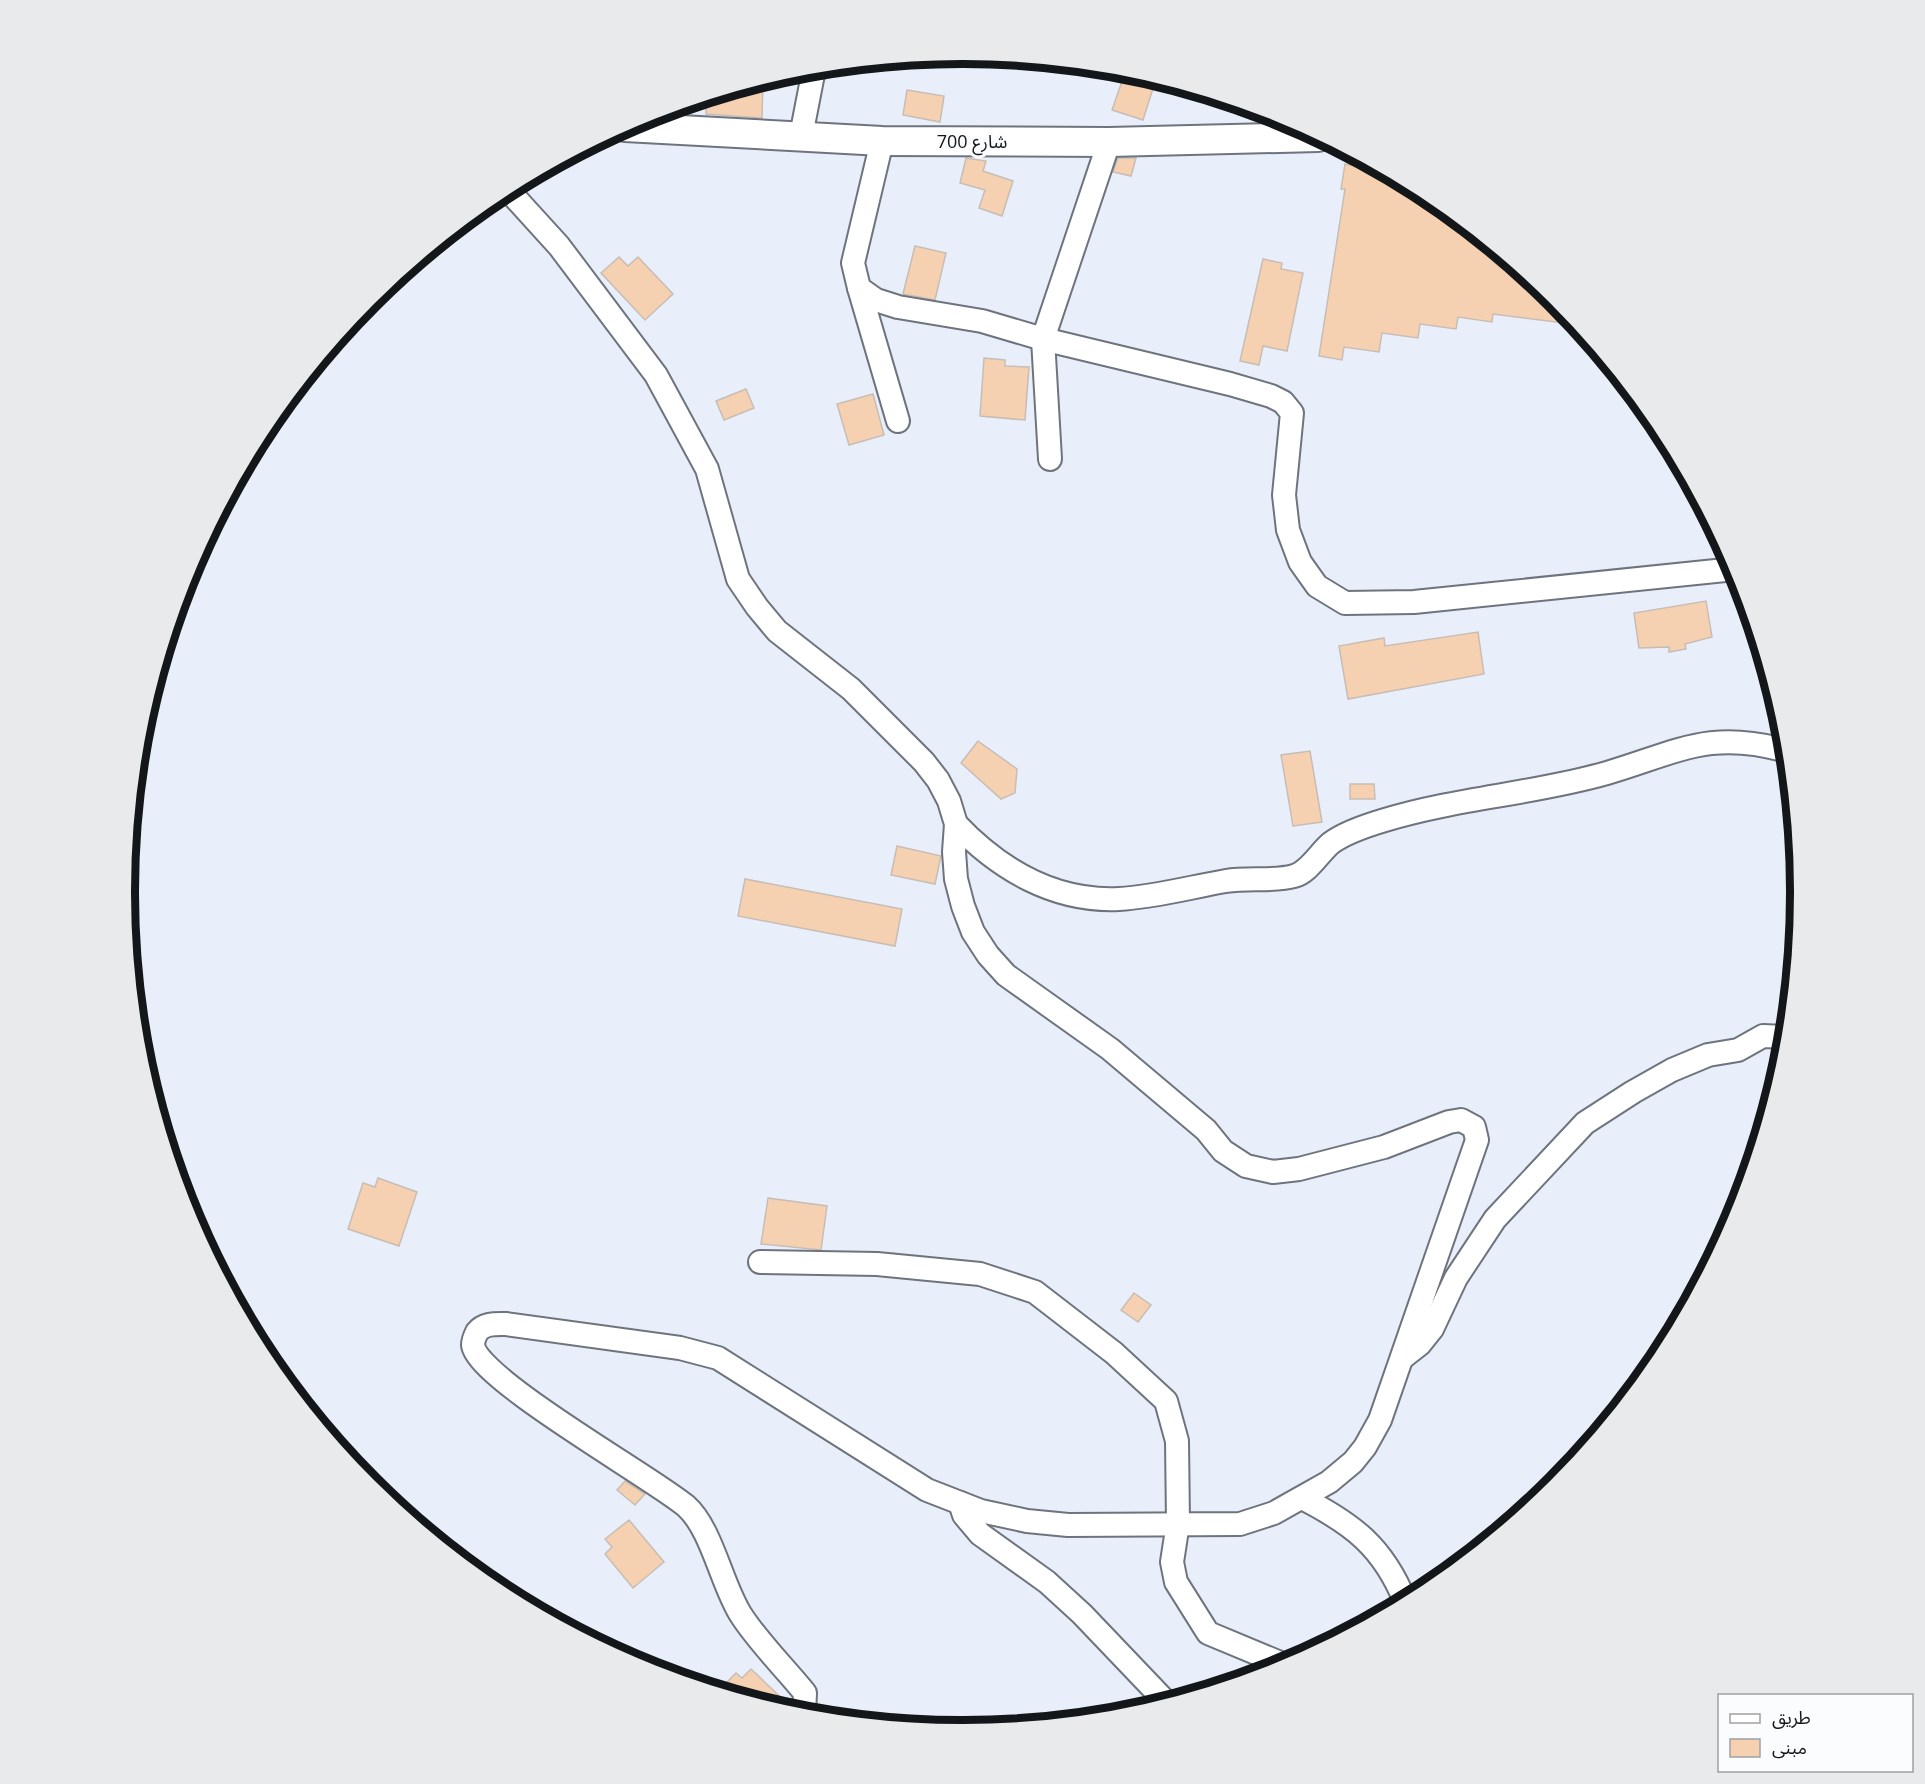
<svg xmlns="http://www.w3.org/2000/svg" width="1925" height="1784" font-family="'Open Sans','Noto Sans Arabic',sans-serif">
<rect width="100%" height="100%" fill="#e9effa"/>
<!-- building -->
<g fill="#f6d1b1" stroke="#c7bdb5" stroke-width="1.5">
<polygon points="1126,70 1156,79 1143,120 1112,110"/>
<polygon points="763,81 762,118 706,114 706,98"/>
<polygon points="907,90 944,96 940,122 903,115"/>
<polygon points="966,158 986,161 983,171 1013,181 1002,216 979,208 985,190 960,183"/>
<polygon points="1118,158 1136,158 1131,176 1113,172"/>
<polygon points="1345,164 1380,170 1428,195 1555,300 1566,313 1564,323 1493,314 1492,322 1458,317 1456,329 1420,324 1418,338 1382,333 1379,352 1344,347 1342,360 1319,356 1345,189 1341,189"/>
<polygon points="915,246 946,253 935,300 903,294"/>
<polygon points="619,257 628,266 638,257 673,294 645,320 601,273"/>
<polygon points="1263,259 1282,263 1281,269 1303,273 1287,351 1263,346 1259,365 1240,361"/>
<polygon points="984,358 1005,360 1005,366 1029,367 1025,420 980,416"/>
<polygon points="746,389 754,408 724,420 716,401"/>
<polygon points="873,394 884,435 849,445 837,404"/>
<polygon points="1706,601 1712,637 1685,644 1686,649 1669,652 1669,647 1639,648 1634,613"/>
<polygon points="1478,632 1484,674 1348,699 1339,646 1384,638 1385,646"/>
<polygon points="978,741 1017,769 1015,793 1001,799 961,763"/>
<polygon points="1310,751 1322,822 1293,826 1281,755"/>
<polygon points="1350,784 1374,784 1375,799 1350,799"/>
<polygon points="897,846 941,856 935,884 891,875"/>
<polygon points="745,879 902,909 895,946 738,916"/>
<polygon points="378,1178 417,1192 399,1246 348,1229 363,1183 375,1187"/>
<polygon points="768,1198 827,1206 821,1250 761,1244"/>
<polygon points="1134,1293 1151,1305 1138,1322 1121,1310"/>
<polygon points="625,1481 645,1494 635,1505 617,1490"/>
<polygon points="629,1520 664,1562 633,1588 605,1554 612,1547 605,1539"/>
<polygon points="751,1669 791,1707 791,1711 730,1693 723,1686 736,1673 742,1678"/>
</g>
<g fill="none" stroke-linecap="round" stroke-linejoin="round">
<defs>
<g id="minor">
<polyline points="801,136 814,69"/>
<polyline points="882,141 853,263 859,288 876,300 898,307 982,321 1043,339 1230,384 1271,396 1283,402 1292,413 1284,495 1288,530 1300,562 1317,586 1345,603 1414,602 1735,569"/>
<path d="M508,190L559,246L656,375L707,469L738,579L757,607L777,631L851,689L924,762L938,780L949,801L956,824L954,852L956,879L963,906L973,932L988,955L1006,975L1110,1049L1206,1130L1223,1151L1246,1166L1273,1172L1299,1169L1384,1147L1449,1122L1461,1120L1474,1127L1477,1140L1380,1420L1365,1447L1353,1462L1329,1482L1274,1513L1240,1524L1068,1525L1027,1521L981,1511L927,1490L718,1358L680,1348L506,1324C495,1324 484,1323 477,1332C475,1336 473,1340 473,1345C477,1379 653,1478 686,1506C712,1529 722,1586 741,1615C759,1643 784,1667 805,1693L804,1714"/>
<polyline points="859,288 898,421"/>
<polyline points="1050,459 1043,339 1109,142"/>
<path d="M956,824C999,869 1054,902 1119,899C1155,897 1191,887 1226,881C1248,877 1273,882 1294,876C1309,872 1319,853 1331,843C1346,832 1368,825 1385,820C1457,798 1534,794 1607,773C1678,752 1710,729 1787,751"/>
<polyline points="760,1262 877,1264 980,1274 1035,1292 1114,1353 1166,1401 1177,1441 1178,1523 1172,1562 1176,1582 1208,1633 1285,1665"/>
<polyline points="1402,1358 1420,1344 1432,1329 1456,1278 1495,1219 1585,1123 1633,1092 1672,1070 1708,1055 1738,1050 1763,1036 1786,1037"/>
<path d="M1302,1498C1353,1524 1383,1547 1405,1601"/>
<polyline points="960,1503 964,1515 980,1534 1047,1582 1082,1614 1166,1702"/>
</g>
<polyline id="major" points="625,127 882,141 1109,142 1318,137"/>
</defs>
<!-- minor casing -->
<use href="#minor" stroke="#6e747d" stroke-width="26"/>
<!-- major casing -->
<use href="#major" stroke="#6e747d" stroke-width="32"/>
<!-- minor -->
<use href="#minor" stroke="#fff" stroke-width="22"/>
<!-- major -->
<use href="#major" stroke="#fff" stroke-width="28"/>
</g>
<g text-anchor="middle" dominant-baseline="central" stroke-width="6" stroke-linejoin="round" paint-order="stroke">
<!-- street labels -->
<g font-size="18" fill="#14171a" stroke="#fbfcfe">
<text x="972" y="141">شارع 700</text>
</g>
</g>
<!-- crop -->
<path d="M0 0H1925V1784H0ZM962 64H963A827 827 0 0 1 1790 891V893A827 827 0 0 1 963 1720H962A827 827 0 0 1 135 893V891A827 827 0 0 1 962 64Z" fill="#e9eaec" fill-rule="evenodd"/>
<path fill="none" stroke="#14171a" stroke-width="8" d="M962 64H963A827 827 0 0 1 1790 891V893A827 827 0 0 1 963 1720H962A827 827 0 0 1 135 893V891A827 827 0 0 1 962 64Z"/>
<!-- legend -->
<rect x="1718" y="1694" width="195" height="78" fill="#fbfcfe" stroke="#9fa0a3" stroke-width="1.5"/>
<rect x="1730" y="1714" width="30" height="9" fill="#ffffff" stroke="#9fa0a3" stroke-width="1.5"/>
<text x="1772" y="1724" font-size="18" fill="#14171a">طريق</text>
<rect x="1730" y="1739" width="30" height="18" fill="#f6d1b1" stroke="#9fa0a3" stroke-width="1.5"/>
<text x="1772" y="1754" font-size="18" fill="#14171a">مبنى</text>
</svg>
